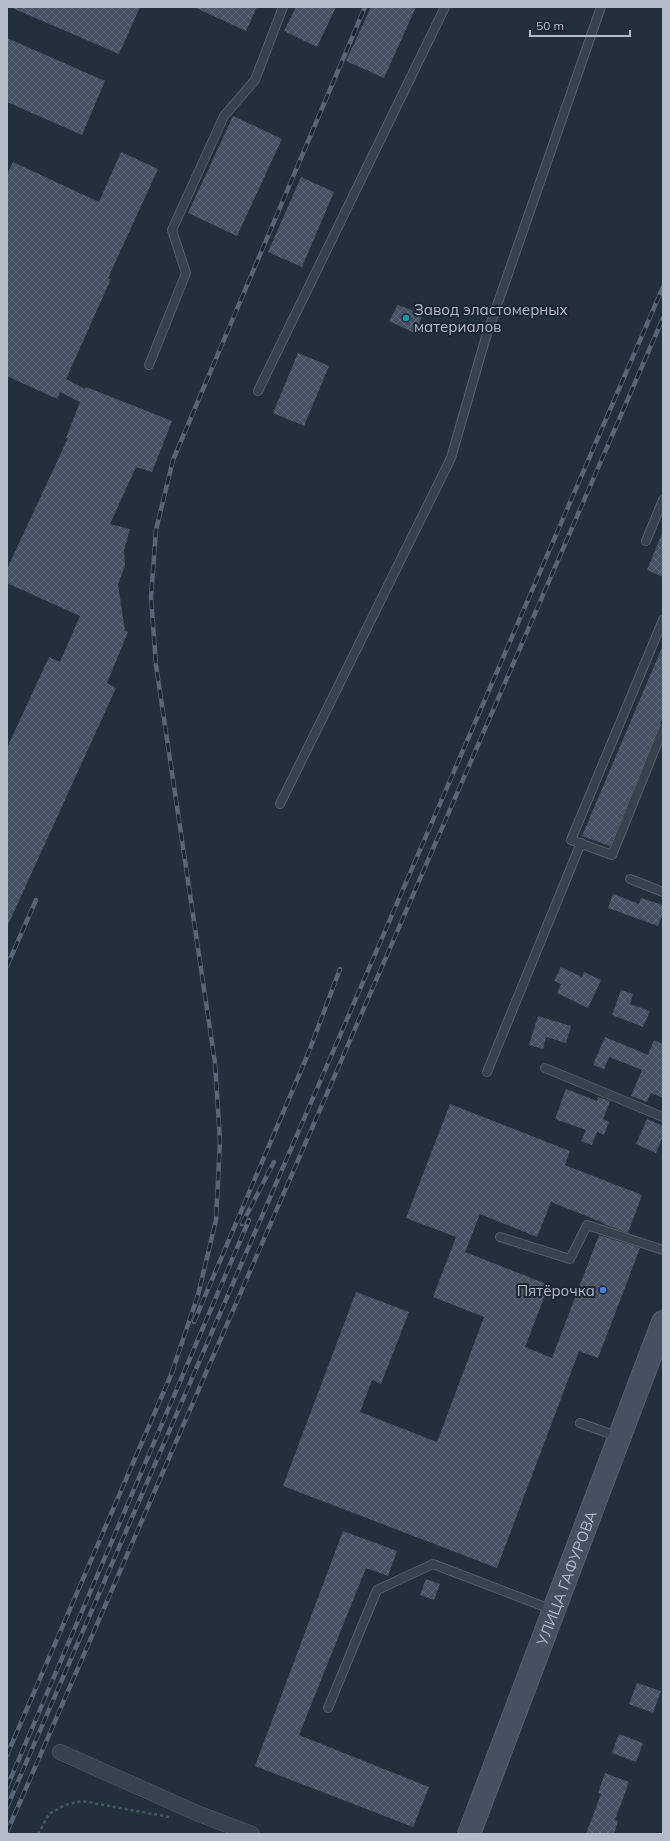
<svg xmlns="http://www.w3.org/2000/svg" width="670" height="1841" font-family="Mulish,sans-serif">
<defs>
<pattern id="building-cross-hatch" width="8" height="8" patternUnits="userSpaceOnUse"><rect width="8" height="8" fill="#455162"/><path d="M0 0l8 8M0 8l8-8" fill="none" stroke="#5d6877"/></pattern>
</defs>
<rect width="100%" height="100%" fill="#242f3e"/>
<!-- building -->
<g fill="url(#building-cross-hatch)">
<polygon points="10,7 140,7 119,54"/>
<polygon points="194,7 257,7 246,31"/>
<polygon points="296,7 336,7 317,47 284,31"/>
<polygon points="371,7 416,7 384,78 346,61"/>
<polygon points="7,38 105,81 82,135 7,102"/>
<polygon points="233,116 282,139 237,236 188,213"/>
<polygon points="121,152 158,169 108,278 111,279 66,379 85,389 86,387 172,421 152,472 136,467 110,524 130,529 124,550 125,566 118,584 125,631 128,632 107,683 116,688 7,927 7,748 49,657 60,662 80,616 7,583 7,569 68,438 66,438 80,402 60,392 57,399 7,376 7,175 13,162 99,202"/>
<polygon points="301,177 334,192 302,267 268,252"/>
<polygon points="398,305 422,314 417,334 389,321"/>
<polygon points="298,353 329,366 304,426 273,413"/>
<polygon points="663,531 663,577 647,570"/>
<polygon points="663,645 663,717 610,846 582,836"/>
<polygon points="613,894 639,904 641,898 663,905 663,913 658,926 608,908"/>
<polygon points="561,967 582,977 584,972 601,980 588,1008 557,993 561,984 554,981"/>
<polygon points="621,990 633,994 630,1004 650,1011 643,1027 612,1015"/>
<polygon points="538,1016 571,1026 566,1043 546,1037 543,1049 529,1045"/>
<polygon points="605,1037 648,1055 654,1040 663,1044 663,1098 651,1093 647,1102 631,1096 642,1070 609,1057 604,1069 593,1065"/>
<polygon points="566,1089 597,1101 598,1097 610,1101 603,1119 609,1122 604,1135 597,1132 592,1145 581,1141 586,1130 555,1119"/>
<polygon points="450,1104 570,1151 565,1165 642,1195 628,1233 603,1224 604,1223 551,1202 537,1237 480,1214 465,1252 549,1285 525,1347 552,1358 599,1235 640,1248 598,1358 579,1351 497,1568 283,1486 356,1292 409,1312 381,1384 372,1380 360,1412 437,1442 484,1317 433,1297 456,1237 406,1218"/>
<polygon points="647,1119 663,1126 663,1136 656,1153 636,1144"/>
<polygon points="343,1531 397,1551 388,1576 366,1568 299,1735 429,1787 413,1827 255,1766"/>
<polygon points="426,1579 440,1584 434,1600 420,1595"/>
<polygon points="637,1683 661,1691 653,1713 629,1704"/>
<polygon points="619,1734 643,1743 636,1762 612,1753"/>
<polygon points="605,1773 629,1782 615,1820 618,1821 614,1834 586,1834 601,1794 598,1793"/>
</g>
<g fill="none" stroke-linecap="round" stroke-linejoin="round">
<defs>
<g id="service">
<polyline points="149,365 186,273 172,230 224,116 255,80 283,7"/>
<polyline points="258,391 445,7"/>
<polyline points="646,541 663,500"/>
<polyline points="663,620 571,840 612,855 663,729"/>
<polyline points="280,804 451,458 485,340 601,7"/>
<polyline points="630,879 663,892"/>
<polyline points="545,1068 663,1117"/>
<polyline points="487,1072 581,843"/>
<polyline points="500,1237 570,1259 587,1225 663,1250"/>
<polyline points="580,1423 619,1437"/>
<polyline points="328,1708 377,1590 433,1564 553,1610"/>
</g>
<polyline id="minor" points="60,1752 199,1814 252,1834"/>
<g id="secondary">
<path id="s1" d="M469,1834L663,1322"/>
</g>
</defs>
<!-- service casing -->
<use href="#service" stroke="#565f6c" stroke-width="10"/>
<!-- minor casing -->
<use href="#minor" stroke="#565f6c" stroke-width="16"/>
<!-- secondary casing -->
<use href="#secondary" stroke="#565f6c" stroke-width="24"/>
<!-- path -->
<polyline stroke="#44595c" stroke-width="2.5" stroke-dasharray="3 3" stroke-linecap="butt" points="38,1834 49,1814 65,1805 82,1801 169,1817"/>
<!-- service -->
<use href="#service" stroke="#38414e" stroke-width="8"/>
<!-- minor -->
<use href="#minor" stroke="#38414e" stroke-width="15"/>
<!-- secondary -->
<use href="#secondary" stroke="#465061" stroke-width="22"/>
<defs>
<g id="rail">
<polyline points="7,966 36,900"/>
<polyline points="242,1224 274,1162"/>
<polyline points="194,1322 308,1054 340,969"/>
<polyline points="172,1372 198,1295 216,1220 220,1141 215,1063 156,665 151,597 156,530 173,460 365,7"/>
<polyline points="7,1755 174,1368"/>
<polyline points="7,1787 249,1220"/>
<polyline points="7,1807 663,287"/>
<polyline points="7,1832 663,318"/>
</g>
</defs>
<!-- rail casing -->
<use href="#rail" stroke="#5a6575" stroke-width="4.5"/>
<!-- rail -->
<use href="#rail" stroke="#1d2633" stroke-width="3" stroke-dasharray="9" stroke-linecap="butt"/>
</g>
<!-- markers -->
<circle fill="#0f9aa8" stroke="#1d2633" stroke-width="1.5" cx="406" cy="318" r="4"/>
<circle fill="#3f7fe0" stroke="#1d2633" stroke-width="1.5" cx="603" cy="1290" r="4"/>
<g text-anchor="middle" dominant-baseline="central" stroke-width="4" stroke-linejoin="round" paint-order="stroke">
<!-- poi labels -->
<g font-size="15" fill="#b4bcc9" stroke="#1d2633" text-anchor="start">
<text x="414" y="309">Завод эластомерных<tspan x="414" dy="17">материалов</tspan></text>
<text x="595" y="1290" text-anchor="end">Пятёрочка</text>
</g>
<!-- street labels -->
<g font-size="15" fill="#b4bcc9" stroke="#1d2633">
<text stroke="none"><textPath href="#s1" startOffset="274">УЛИЦА ГАФУРОВА</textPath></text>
</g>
</g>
<!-- border -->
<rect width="670" height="1841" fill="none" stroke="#b4bcc9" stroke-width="16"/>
<!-- scale -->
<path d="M530 30v6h100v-6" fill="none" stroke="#b4bcc9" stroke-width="2"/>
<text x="536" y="30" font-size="12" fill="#b4bcc9" stroke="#1d2633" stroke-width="3" paint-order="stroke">50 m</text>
</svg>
